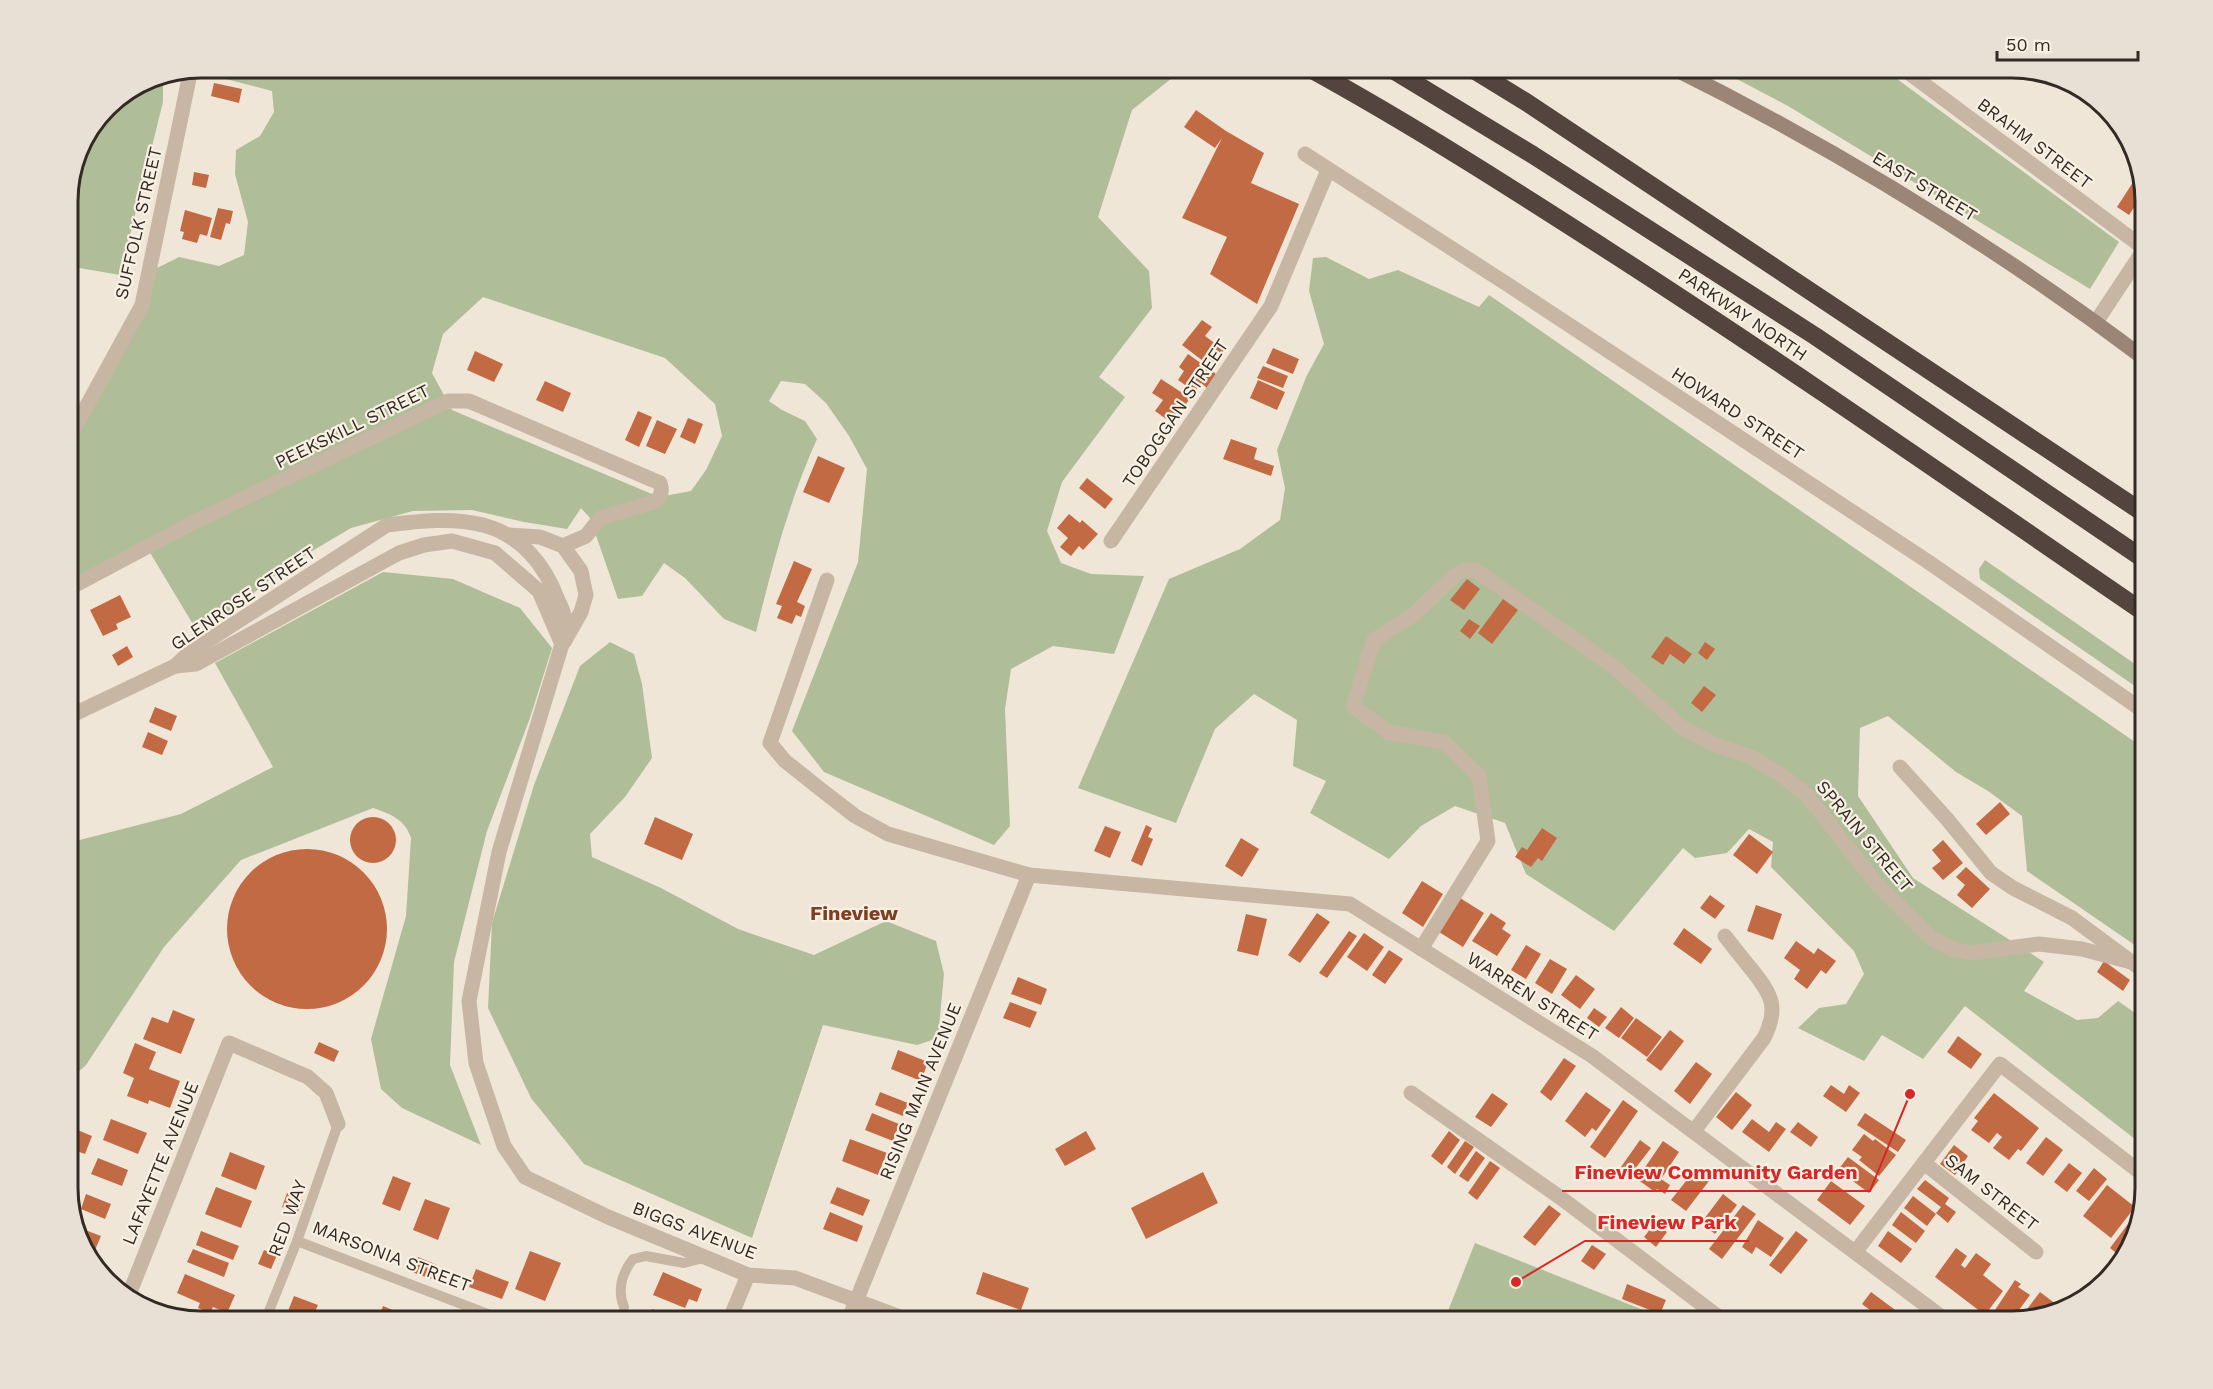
<svg xmlns="http://www.w3.org/2000/svg" width="2213" height="1389" font-family="'Work Sans',sans-serif">
<rect width="100%" height="100%" fill="#f0e6d7"/>
<!-- green -->
<g fill="#afbe98" fill-rule="evenodd">
<path d="M216,68H1180L1177,74L1132,110L1098,217L1149,271L1152,308L1099,377L1125,397L1062,482L1047,531L1061,563L1091,574L1144,576L1114,654L1053,646L1011,669L1005,709L1010,826L994,845L824,772L792,731L858,562L867,469L849,436L826,403L805,384L781,381L769,401L782,410L805,421L817,439C789,501 772,566 756,632L724,619L685,578L664,563L642,596L618,599L590,518L581,508L567,529L524,522L472,510L413,511L351,528L287,566L223,618L197,631L146,546L68,585V450L150,301L155,269L179,257L219,266L244,255L248,222L235,174L236,150L260,136L274,112L272,91L214,76ZM483,297L665,358L715,404L722,436L706,470L691,491L659,497L452,410L432,373L443,334Z"/>
<polygon points="1716,68 1882,68 2119,242 2090,289 1788,106"/>
<polygon points="163,75 163,102 120,275 68,266 68,193 78,150 107,106 150,78"/>
<polygon points="1326,257 1369,279 1398,270 1479,307 1489,295 2145,749 2145,952 2027,871 2022,816 1988,791 1956,772 1888,716 1860,728 1858,796 1913,878 2044,962 2024,991 2077,1020 2098,1018 2118,1001 2145,1020 2145,1147 1965,1006 1923,1059 1882,1035 1864,1061 1798,1028 1819,1008 1846,1004 1864,974 1854,951 1771,867 1773,842 1749,829 1727,853 1695,858 1683,848 1614,931 1526,874 1505,823 1455,806 1421,826 1389,859 1310,813 1326,781 1293,766 1297,720 1254,694 1215,729 1176,823 1078,788 1169,579 1240,549 1280,520 1285,488 1277,450 1307,375 1324,344 1309,291 1313,258"/>
<polygon points="1985,560 2145,671 2145,693 1980,579 1979,569"/>
<path d="M383,572L453,579L520,608L552,648L530,718L487,831L454,962L450,1065L481,1145L402,1108L381,1089L371,1039L406,916L411,838C405,819 390,814 373,808L241,860L164,947L86,1065L68,1081V843L181,814L273,767L215,663Z"/>
<polygon points="610,642 634,654 642,684 652,758 625,797 590,834 592,857 661,888 738,929 814,955 886,921 936,941 944,974 938,1038 917,1045 823,1025 752,1238 584,1164 531,1098 488,1008 492,923 534,785 580,666"/>
<polygon points="1475,1243 1671,1321 1444,1321"/>
</g>
<!-- building -->
<g fill="#c26a43">
<polygon points="214,83 242,89 239,103 211,96"/>
<polygon points="1196,110 1226,131 1264,153 1251,183 1299,204 1257,304 1210,274 1227,237 1182,218 1222,138 1215,148 1184,127"/>
<polygon points="194,172 209,175 206,188 192,185"/>
<polygon points="2139,173 2145,191 2129,215 2117,207"/>
<polygon points="218,208 233,211 230,224 226,223 221,240 210,237"/>
<polygon points="185,210 212,218 207,236 200,234 197,243 182,239 184,232 180,231"/>
<polygon points="1202,320 1212,327 1205,336 1224,350 1211,367 1182,345"/>
<polygon points="1273,348 1299,359 1293,374 1266,363"/>
<polygon points="475,351 503,364 494,382 467,370"/>
<polygon points="1188,354 1216,374 1207,388 1201,383 1195,392 1178,380 1184,371 1179,367"/>
<polygon points="68,361 77,366 68,382"/>
<polygon points="1263,366 1288,376 1283,388 1257,378"/>
<polygon points="1161,379 1190,398 1173,424 1155,411 1163,400 1152,393"/>
<polygon points="1258,380 1285,392 1277,410 1250,398"/>
<polygon points="545,381 571,393 563,412 536,400"/>
<polygon points="638,411 652,417 639,447 625,440"/>
<polygon points="688,418 703,424 695,444 680,437"/>
<polygon points="657,420 677,429 665,454 646,446"/>
<polygon points="1231,439 1257,448 1254,459 1274,466 1271,476 1223,459"/>
<polygon points="818,456 845,468 829,503 803,492"/>
<polygon points="1087,478 1113,499 1105,509 1079,488"/>
<polygon points="1069,514 1080,523 1082,520 1098,534 1083,550 1079,546 1071,556 1060,547 1068,538 1057,528"/>
<polygon points="794,561 812,569 797,602 805,606 801,617 796,615 792,624 777,618 782,606 776,604"/>
<polygon points="1467,579 1480,589 1464,610 1450,600"/>
<polygon points="120,595 131,617 116,624 118,629 103,636 90,610"/>
<polygon points="1503,599 1518,610 1492,644 1478,633"/>
<polygon points="1469,619 1480,626 1470,639 1460,631"/>
<polygon points="1666,636 1692,654 1684,664 1670,654 1663,665 1651,657"/>
<polygon points="1705,642 1715,649 1707,660 1698,653"/>
<polygon points="127,646 133,657 118,666 112,655"/>
<polygon points="1704,686 1716,695 1702,712 1691,703"/>
<polygon points="155,707 177,716 171,731 149,722"/>
<polygon points="148,732 168,741 162,755 142,747"/>
<polygon points="2000,802 2010,814 1986,835 1976,824"/>
<polygon points="655,817 693,834 682,860 644,844"/>
<circle cx="373" cy="840" r="23"/>
<polygon points="1146,825 1152,828 1148,837 1153,839 1142,866 1131,861"/>
<polygon points="1105,826 1121,832 1110,858 1094,851"/>
<polygon points="1542,828 1557,838 1542,861 1538,858 1531,867 1515,857 1522,847 1527,850"/>
<polygon points="1749,834 1773,852 1757,874 1733,855"/>
<polygon points="1241,838 1259,849 1242,877 1225,866"/>
<polygon points="1943,840 1963,863 1943,880 1932,868 1941,861 1932,850"/>
<circle cx="307" cy="929" r="80"/>
<polygon points="1966,867 1990,889 1972,908 1957,895 1965,885 1956,877"/>
<polygon points="1422,881 1443,894 1423,927 1402,913"/>
<polygon points="1710,895 1725,906 1715,919 1700,908"/>
<polygon points="1460,898 1484,913 1463,947 1439,932"/>
<polygon points="1756,905 1782,914 1773,940 1747,931"/>
<polygon points="1317,913 1330,922 1300,963 1288,955"/>
<polygon points="1491,913 1506,923 1502,929 1511,935 1497,956 1472,941"/>
<polygon points="1246,914 1267,919 1258,956 1237,951"/>
<polygon points="1684,928 1712,949 1701,964 1673,944"/>
<polygon points="1349,931 1357,936 1327,978 1319,973"/>
<polygon points="1364,933 1384,947 1367,971 1347,957"/>
<polygon points="1796,941 1814,954 1818,948 1836,961 1826,974 1821,970 1807,989 1794,979 1800,970 1784,958"/>
<polygon points="1526,945 1541,954 1526,979 1511,970"/>
<polygon points="1389,950 1403,959 1385,984 1372,975"/>
<polygon points="1550,959 1567,969 1552,994 1535,983"/>
<polygon points="2104,961 2130,980 2123,991 2097,972"/>
<polygon points="1576,975 1595,989 1580,1009 1561,995"/>
<polygon points="1018,977 1047,989 1041,1005 1011,994"/>
<polygon points="1010,1002 1037,1012 1030,1028 1003,1018"/>
<polygon points="1621,1007 1634,1018 1619,1038 1605,1028"/>
<polygon points="1594,1008 1607,1017 1599,1027 1587,1018"/>
<polygon points="173,1010 195,1019 181,1054 143,1039 152,1017 168,1023"/>
<polygon points="1636,1018 1662,1037 1647,1057 1621,1038"/>
<polygon points="1670,1030 1684,1041 1661,1071 1646,1060"/>
<polygon points="1958,1036 1982,1054 1971,1069 1947,1052"/>
<polygon points="319,1042 339,1051 334,1062 314,1053"/>
<polygon points="135,1043 156,1052 149,1069 180,1081 170,1108 149,1100 148,1104 127,1096 134,1078 123,1073"/>
<polygon points="898,1050 928,1062 921,1081 891,1069"/>
<polygon points="1564,1058 1576,1066 1551,1101 1540,1092"/>
<polygon points="1696,1062 1712,1074 1690,1104 1674,1091"/>
<polygon points="1831,1085 1844,1094 1849,1085 1860,1093 1846,1112 1823,1096"/>
<polygon points="880,1092 908,1103 903,1116 875,1105"/>
<polygon points="1586,1092 1611,1110 1596,1131 1592,1128 1585,1137 1565,1121"/>
<polygon points="1736,1092 1752,1105 1732,1130 1716,1117"/>
<polygon points="1492,1093 1508,1104 1491,1127 1475,1117"/>
<polygon points="1994,1093 2039,1128 2021,1151 2018,1149 2009,1160 1993,1148 2002,1137 1997,1133 1989,1143 1971,1130 1978,1121 1974,1118"/>
<polygon points="1623,1100 1638,1111 1605,1158 1590,1147"/>
<polygon points="872,1113 899,1124 893,1141 865,1130"/>
<polygon points="1865,1113 1906,1140 1898,1152 1857,1125"/>
<polygon points="111,1119 147,1133 138,1154 103,1140"/>
<polygon points="1752,1119 1769,1132 1776,1122 1786,1129 1769,1152 1742,1132"/>
<polygon points="1798,1122 1818,1137 1811,1147 1790,1132"/>
<polygon points="75,1129 92,1136 85,1154 68,1148"/>
<polygon points="1086,1131 1096,1149 1065,1166 1055,1149"/>
<polygon points="1449,1131 1460,1140 1442,1165 1431,1156"/>
<polygon points="1864,1134 1873,1141 1875,1139 1896,1155 1879,1176 1859,1160 1862,1157 1852,1150"/>
<polygon points="2046,1137 2063,1150 2043,1176 2026,1163"/>
<polygon points="850,1139 887,1153 878,1175 842,1161"/>
<polygon points="1640,1140 1651,1148 1631,1174 1621,1167"/>
<polygon points="1465,1141 1474,1147 1455,1174 1447,1167"/>
<polygon points="1663,1141 1679,1152 1661,1179 1670,1185 1665,1194 1657,1189 1655,1192 1637,1179"/>
<polygon points="1954,1145 1968,1156 1955,1175 1940,1164"/>
<polygon points="1476,1151 1485,1158 1468,1182 1459,1176"/>
<polygon points="230,1152 265,1166 256,1190 221,1176"/>
<polygon points="1848,1157 1879,1180 1869,1193 1838,1170"/>
<polygon points="98,1158 128,1170 122,1186 91,1174"/>
<polygon points="1490,1161 1500,1168 1477,1200 1468,1193"/>
<polygon points="2069,1163 2082,1173 2067,1192 2054,1182"/>
<polygon points="2094,1168 2107,1179 2089,1201 2076,1191"/>
<polygon points="1694,1171 1709,1181 1686,1211 1671,1200"/>
<polygon points="68,1172 74,1174 70,1187 68,1186"/>
<polygon points="1203,1172 1218,1203 1146,1239 1131,1208"/>
<polygon points="393,1176 411,1183 400,1211 382,1204"/>
<polygon points="1925,1180 1949,1198 1945,1204 1956,1212 1948,1223 1936,1213 1941,1207 1917,1189"/>
<polygon points="1831,1181 1865,1206 1850,1225 1817,1200"/>
<polygon points="2107,1185 2135,1207 2111,1238 2083,1216"/>
<polygon points="216,1187 252,1201 241,1228 205,1214"/>
<polygon points="837,1187 870,1200 863,1216 830,1203"/>
<polygon points="287,1193 303,1200 297,1214 282,1207"/>
<polygon points="86,1194 111,1204 105,1219 81,1209"/>
<polygon points="1723,1194 1737,1205 1715,1234 1701,1223"/>
<polygon points="1913,1196 1936,1214 1927,1226 1904,1208"/>
<polygon points="425,1199 450,1208 438,1240 413,1230"/>
<polygon points="1549,1205 1561,1214 1535,1246 1523,1237"/>
<polygon points="1743,1205 1756,1214 1722,1259 1709,1249"/>
<polygon points="2140,1208 2128,1253 2124,1259 2110,1248"/>
<polygon points="830,1212 863,1226 857,1242 823,1229"/>
<polygon points="1901,1212 1925,1231 1916,1243 1892,1225"/>
<polygon points="1758,1220 1784,1238 1771,1257 1756,1247 1752,1254 1742,1247"/>
<polygon points="1655,1223 1667,1232 1656,1247 1644,1237"/>
<polygon points="77,1227 101,1236 92,1257 86,1255"/>
<polygon points="201,1231 239,1246 233,1260 196,1245"/>
<polygon points="1796,1231 1808,1240 1781,1274 1769,1265"/>
<polygon points="1888,1231 1912,1249 1901,1263 1878,1246"/>
<polygon points="1592,1245 1606,1254 1594,1270 1581,1261"/>
<polygon points="1956,1248 1967,1256 1961,1265 1965,1268 1976,1253 1991,1264 1983,1275 2003,1291 1985,1315 1935,1277"/>
<polygon points="193,1249 229,1263 224,1277 187,1262"/>
<polygon points="264,1250 277,1255 271,1269 258,1264"/>
<polygon points="530,1251 561,1263 545,1301 515,1289"/>
<polygon points="418,1257 437,1265 431,1279 412,1272"/>
<polygon points="476,1269 509,1282 502,1299 469,1287"/>
<polygon points="663,1272 702,1289 697,1302 689,1299 685,1308 653,1295"/>
<polygon points="983,1272 1029,1288 1021,1310 976,1294"/>
<polygon points="185,1274 235,1295 227,1313 213,1307 210,1313 198,1308 200,1303 177,1293"/>
<polygon points="2015,1280 2021,1284 2018,1287 2030,1295 2011,1321 2007,1318 2005,1321 1997,1321 1996,1320 1998,1317 1993,1313"/>
<polygon points="1627,1284 1666,1300 1660,1314 1622,1299"/>
<polygon points="1871,1292 1910,1321 1876,1321 1879,1317 1862,1304"/>
<polygon points="2040,1292 2061,1308 2029,1317 2024,1313"/>
<polygon points="294,1296 318,1305 311,1321 284,1321"/>
<polygon points="383,1306 412,1318 410,1321 377,1321"/>
<polygon points="652,1309 684,1321 647,1321"/>
<polygon points="333,1310 361,1321 328,1321"/>
<polygon points="615,1314 630,1319 629,1321 612,1321"/>
<polygon points="1786,1315 1795,1321 1781,1321"/>
</g>
<g fill="none" stroke-linecap="round" stroke-linejoin="round">
<!-- lane -->
<g stroke="#c7b6a4" stroke-width="10">
<polyline points="297,1241 506,1321"/>
<path d="M624,1307C617,1290 622,1273 633,1259L646,1256L684,1263L703,1258"/>
<polyline points="265,1321 297,1241 338,1124"/>
</g>
<!-- street -->
<g stroke="#c7b6a4" stroke-width="15">
<polyline points="1901,67 2145,249"/>
<polyline points="1305,154 1510,286 1927,561 2145,712"/>
<polyline points="2096,322 2145,248"/>
<polyline points="68,440 142,305 191,69"/>
<polyline points="508,535 540,537 563,546 581,571 586,595 581,612 564,642"/>
<polyline points="1111,541 1271,306 1328,170"/>
<polyline points="827,580 770,743 785,761 819,788 855,816 888,834 1029,875 1350,904 1592,1056 1947,1321"/>
<path d="M68,589L192,523L448,401H469L660,483C663,492 661,496 654,502L600,518L586,536L563,546"/>
<polyline points="175,666 196,664 399,553 424,545 452,541 495,553 539,591 561,642"/>
<path d="M68,717L175,666L189,653L387,525C419,521 452,517 483,525C521,535 545,565 558,600C560,605 564,611 564,617C565,626 563,636 562,644L499,852L469,1001L476,1063L504,1146L525,1177L608,1217L748,1275L795,1278L911,1321"/>
<polyline points="1900,767 1947,819 1991,873 2013,888 2072,918 2145,972"/>
<polyline points="1421,949 1488,841 1479,776 1444,742 1388,732 1353,706 1374,640 1413,615 1454,576 1462,571 1475,570 1614,667 1683,728 1714,744 1751,757 1780,774 1806,794 1874,881 1931,938 1952,949 1972,953 2039,944 2082,949 2131,962"/>
<polyline points="1411,1093 1561,1198 1724,1321"/>
<path d="M1694,1131L1764,1038C1779,1008 1772,995 1752,970C1743,959 1734,948 1725,936"/>
<polyline points="1924,1163 2036,1252"/>
<polyline points="1856,1251 2000,1064 2145,1176"/>
<polyline points="128,1297 229,1043 308,1077 326,1093 338,1124"/>
<polyline points="729,1321 748,1275"/>
<polyline points="848,1321 1029,875"/>
</g>
<!-- secondary -->
<path stroke="#9a8576" stroke-width="15" d="M1671,67C1839,150 1996,247 2145,359"/>
<!-- highway -->
<g stroke="#53453d" stroke-width="18">
<path d="M1307,67C1411,124 1511,188 1612,253C1792,369 1968,492 2145,613"/>
<polyline points="1388,67 1533,155 1815,336 2145,560"/>
<polyline points="1469,67 1526,102 2145,514"/>
</g>
</g>
<g text-anchor="middle" dominant-baseline="central" stroke-width="4.5" stroke-linejoin="round" paint-order="stroke">
<!-- street labels -->
<g font-size="18" fill="#332a25" stroke="#f8f0e3">
<text transform="translate(2035 143) rotate(37)">BRAHM STREET</text>
<text transform="translate(1925 186) rotate(31)">EAST STREET</text>
<text transform="translate(138 223) rotate(-77)">SUFFOLK STREET</text>
<text transform="translate(1743 314) rotate(34)">PARKWAY NORTH</text>
<text transform="translate(1175 413) rotate(-56)">TOBOGGAN STREET</text>
<text transform="translate(1738 413) rotate(33)">HOWARD STREET</text>
<text transform="translate(352 426) rotate(-26)">PEEKSKILL STREET</text>
<text transform="translate(243 598) rotate(-34)">GLENROSE STREET</text>
<text transform="translate(1865 836) rotate(50)">SPRAIN STREET</text>
<text transform="translate(1533 996) rotate(32)">WARREN STREET</text>
<text transform="translate(920 1091) rotate(-68)">RISING MAIN AVENUE</text>
<text transform="translate(160 1163) rotate(-68)">LAFAYETTE AVENUE</text>
<text transform="translate(1992 1192) rotate(38)">SAM STREET</text>
<text transform="translate(287 1218) rotate(-70)">RED WAY</text>
<text transform="translate(695 1230) rotate(21)">BIGGS AVENUE</text>
<text transform="translate(392 1256) rotate(21)">MARSONIA STREET</text>
</g>
<!-- neighbourhood labels -->
<g font-size="20" font-weight="bold" fill="#7f3e21" stroke="#f8f0e3">
<text x="854" y="913">Fineview</text>
</g>
</g>
<!-- crop -->
<path d="M0 0H2213V1389H0ZM201 78H2012A123 123 0 0 1 2135 201V1188A123 123 0 0 1 2012 1311H201A123 123 0 0 1 78 1188V201A123 123 0 0 1 201 78Z" fill="#e8e0d4" fill-rule="evenodd"/>
<path fill="none" stroke="#332a25" stroke-width="3" d="M201 78H2012A123 123 0 0 1 2135 201V1188A123 123 0 0 1 2012 1311H201A123 123 0 0 1 78 1188V201A123 123 0 0 1 201 78Z"/>
<!-- callouts -->
<path fill="none" stroke="#d62828" stroke-width="2" d="M1910 1094L1870 1191H1562M1516 1282L1585 1241H1749"/>
<g fill="#d62828" stroke="#f8f0e3" stroke-width="2">
<circle cx="1910" cy="1094" r="6"/>
<circle cx="1516" cy="1282" r="6"/>
</g>
<g font-size="20" text-anchor="middle" font-weight="bold" fill="#d62828" stroke="#f8f0e3" stroke-width="4.5" stroke-linejoin="round" paint-order="stroke">
<text x="1716" y="1179">Fineview Community Garden</text>
<text x="1667" y="1229">Fineview Park</text>
</g>
<!-- scale -->
<path d="M1997 51v9h141v-9" fill="none" stroke="#332a25" stroke-width="3"/>
<text x="2006" y="51" font-size="18" fill="#332a25" stroke="#f8f0e3" stroke-width="4.5" paint-order="stroke">50 m</text>
</svg>
